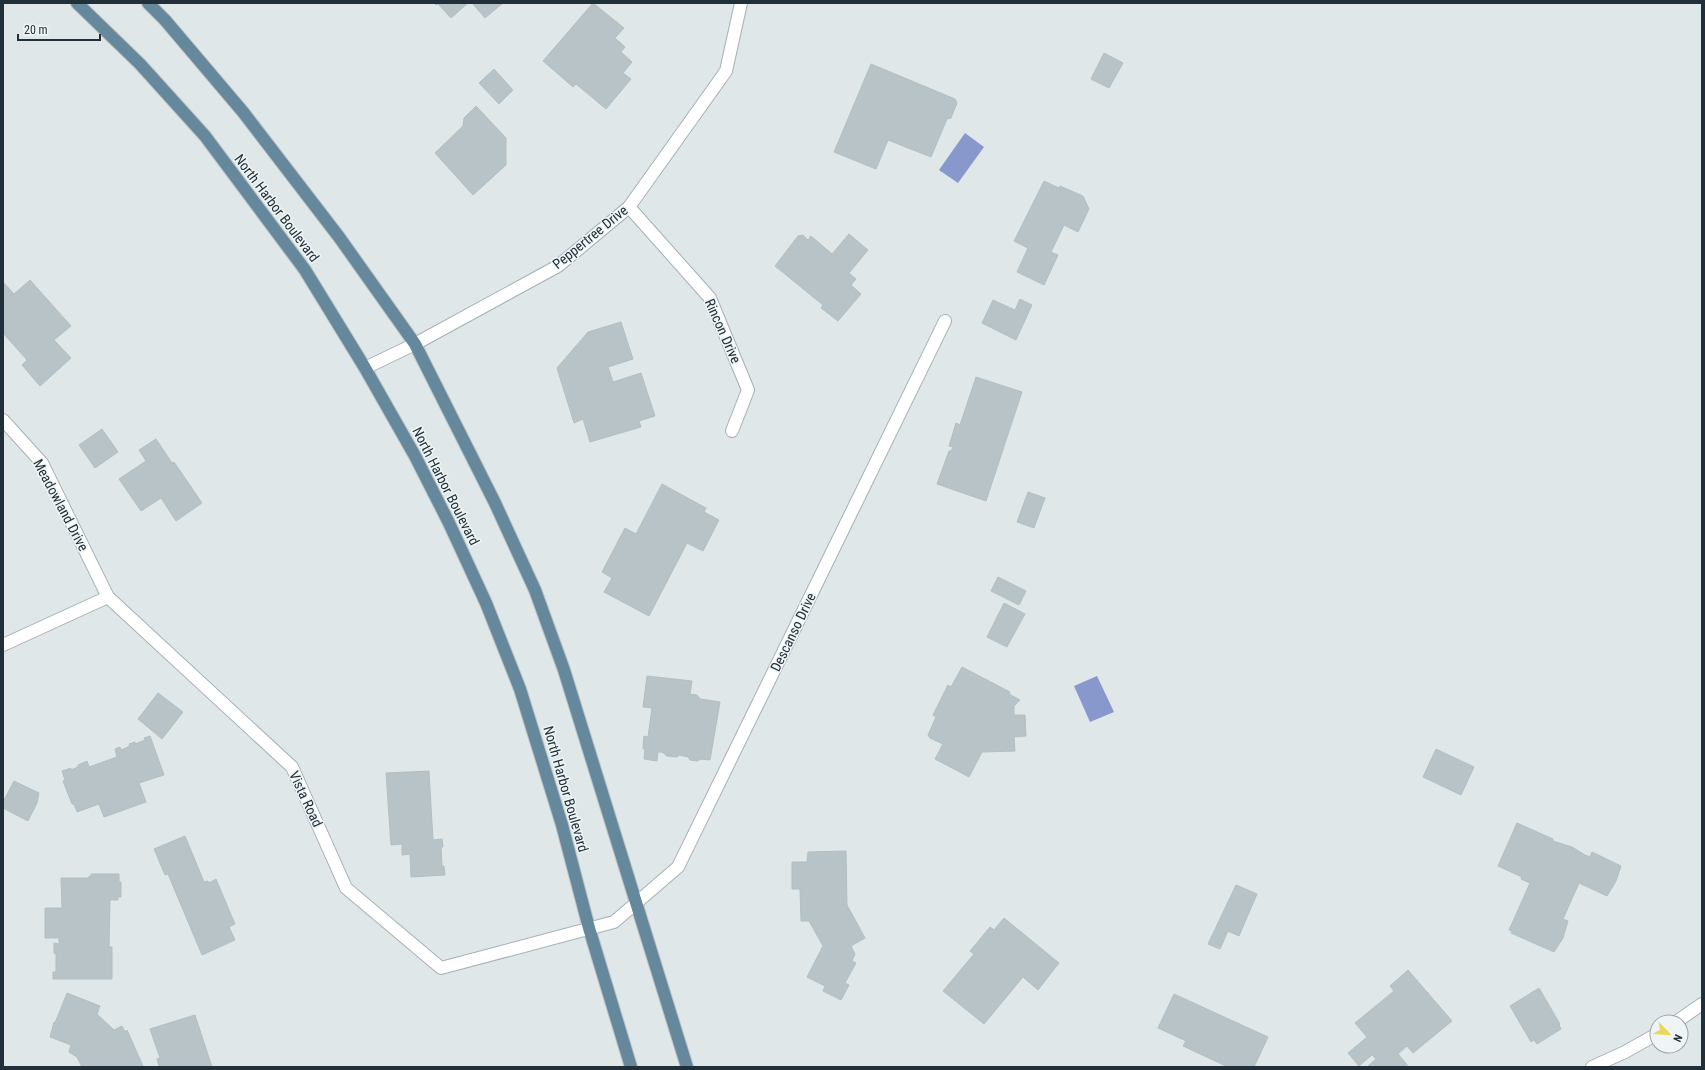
<svg xmlns="http://www.w3.org/2000/svg" width="1705" height="1070" font-family="'Roboto Condensed',sans-serif">
<rect width="100%" height="100%" fill="#dfe7e9"/>
<!-- water -->
<g fill="#8998cc">
<polygon points="965,133 984,147 958,183 939,170"/>
<polygon points="1097,676 1114,712 1090,722 1074,686"/>
</g>
<!-- building -->
<g fill="#b7c3c7" stroke="#b2bfc2">
<polygon points="434,3 468,3 451,18 438,4 436,5"/>
<polygon points="472,3 503,3 485,18"/>
<polygon points="593,3 624,28 615,38 625,47 621,52 632,62 623,73 631,79 606,109 576,84 573,87 543,61"/>
<polygon points="1104,53 1123,63 1109,88 1091,79"/>
<polygon points="871,64 955,99 957,103 951,118 947,119 931,157 888,140 876,169 834,152"/>
<polygon points="494,69 513,90 499,104 479,83"/>
<polygon points="476,106 506,138 506,165 473,195 435,153 463,126 464,118"/>
<polygon points="1044,181 1059,188 1060,186 1083,196 1089,209 1078,232 1064,225 1051,252 1058,255 1044,285 1017,272 1028,248 1014,241"/>
<polygon points="849,234 868,250 849,273 856,279 851,285 861,294 838,321 821,308 823,305 775,266 798,236 803,235 808,240 811,236 832,254"/>
<polygon points="30,280 71,326 54,340 71,358 40,386 22,365 27,360 3,333 3,282 14,294"/>
<polygon points="1020,299 1032,305 1016,340 982,323 993,300 1015,310"/>
<polygon points="621,322 633,359 608,367 613,382 641,373 655,416 639,421 641,427 590,442 583,419 574,423 557,368 588,332"/>
<polygon points="976,377 1022,392 986,501 937,484 949,451 951,451 953,447 949,446 956,423 960,425"/>
<polygon points="102,429 118,452 95,468 79,445"/>
<polygon points="156,439 172,463 174,462 202,503 176,521 161,498 141,511 119,479 146,461 139,450"/>
<polygon points="662,484 706,508 704,512 719,520 703,551 687,543 649,616 604,592 612,578 602,572 625,528 636,534"/>
<polygon points="1028,492 1045,498 1034,528 1017,522"/>
<polygon points="998,577 1026,591 1019,605 991,591"/>
<polygon points="1004,603 1025,614 1007,647 987,637"/>
<polygon points="962,667 1010,692 1009,694 1020,700 1014,706 1014,715 1025,715 1026,736 1014,737 1015,751 982,752 969,777 935,759 943,744 930,738 928,735 936,717 933,715 948,685 951,687"/>
<polygon points="647,676 692,681 690,694 697,695 700,699 720,702 710,760 701,759 697,761 690,760 688,757 679,755 677,757 667,756 662,752 658,752 657,761 644,759 645,749 643,749 644,736 648,737 652,708 643,707"/>
<polygon points="158,693 183,712 162,739 138,719"/>
<polygon points="150,736 164,775 139,783 146,802 104,817 99,804 77,812 74,804 72,804 63,781 65,780 62,771 71,768 71,770 78,767 78,765 87,761 89,767 117,757 115,749 120,747 121,750 130,746 129,744 135,742 135,744 145,740 144,738"/>
<polygon points="1436,749 1474,767 1461,795 1423,777"/>
<polygon points="429,771 433,840 442,839 443,847 441,847 442,866 444,866 445,875 411,877 410,854 402,855 402,844 391,845 386,773"/>
<polygon points="14,781 39,793 37,803 28,821 3,808 3,802"/>
<polygon points="1517,823 1553,839 1553,841 1572,847 1585,855 1590,857 1592,852 1621,866 1616,881 1607,896 1579,883 1563,919 1568,921 1563,938 1554,952 1511,933 1512,931 1509,930 1530,883 1521,879 1522,877 1498,866"/>
<polygon points="185,836 204,882 208,881 209,883 216,879 235,924 229,927 235,940 202,955 168,874 165,875 154,849"/>
<polygon points="846,851 847,905 865,938 851,946 855,954 852,961 856,963 845,983 849,985 841,1000 823,991 825,986 807,977 823,946 809,921 801,921 800,889 792,889 792,862 807,862 808,852"/>
<polygon points="91,874 119,874 119,882 121,882 121,897 118,897 118,900 110,900 109,947 112,947 112,979 53,979 53,972 56,972 56,954 54,953 54,943 59,944 59,938 45,938 45,908 62,908 61,878 89,878 89,876 91,877"/>
<polygon points="1236,885 1257,894 1239,936 1228,931 1220,949 1208,944"/>
<polygon points="1004,918 1059,963 1038,990 1023,977 984,1024 943,991 974,954 970,951 990,927 994,930"/>
<polygon points="1408,970 1452,1021 1413,1053 1407,1046 1398,1054 1409,1067 1367,1067 1376,1059 1372,1055 1359,1066 1348,1053 1367,1037 1355,1023 1394,991 1390,986"/>
<polygon points="1539,988 1560,1024 1559,1025 1561,1029 1537,1044 1534,1040 1531,1042 1510,1006"/>
<polygon points="67,993 100,1006 97,1014 114,1030 122,1026 125,1032 127,1030 143,1066 140,1067 82,1067 77,1057 69,1052 71,1045 50,1037 54,1022 55,1023"/>
<polygon points="1174,994 1268,1037 1254,1067 1228,1067 1183,1046 1186,1041 1158,1028"/>
<polygon points="195,1015 212,1067 159,1066 157,1059 160,1058 150,1029"/>
</g>
<g fill="none" stroke-linecap="round" stroke-linejoin="round">
<defs>
<g id="minor">
<polyline points="629,207 710,298 748,390 732,431"/>
<polyline points="365,368 415,344 558,266 629,207 726,71 741,3"/>
<polyline points="3,420 42,463 108,597 292,767 346,888 441,968 614,922 678,867 945,321"/>
<polyline points="3,645 108,597"/>
<polyline points="1676,1022 1702,1004"/>
<polyline points="1592,1067 1625,1052 1657,1034"/>
</g>
<g id="major">
<polyline points="77,3 140,64 205,136 305,270 365,368 415,456 449,523 486,603 520,689 562,825 589,928 631,1067"/>
<polyline points="148,3 165,20 243,112 339,237 415,344 495,503 535,590 564,670 687,1067"/>
</g>
</defs>
<!-- minor casing -->
<use href="#minor" stroke="#a6b0b4" stroke-width="14"/>
<!-- major casing -->
<use href="#major" stroke="#bcc1c3" stroke-width="14"/>
<!-- minor -->
<use href="#minor" stroke="#fff" stroke-width="12"/>
<!-- major -->
<use href="#major" stroke="#65889d" stroke-width="12"/>
</g>
<g text-anchor="middle" dominant-baseline="central" stroke-width="3" stroke-linejoin="round" paint-order="stroke">
<!-- street labels -->
<g font-size="14" fill="#213038" stroke="#eff5f6">
<text transform="translate(277 208) rotate(53)">North Harbor Boulevard</text>
<text transform="translate(590 237) rotate(-39)">Peppertree Drive</text>
<text transform="translate(723 331) rotate(66)">Rincon Drive</text>
<text transform="translate(446 486) rotate(63)">North Harbor Boulevard</text>
<text transform="translate(61 505) rotate(62)">Meadowland Drive</text>
<text transform="translate(793 632) rotate(-64)">Descanso Drive</text>
<text transform="translate(566 789) rotate(74)">North Harbor Boulevard</text>
<text transform="translate(306 799) rotate(65)">Vista Road</text>
</g>
</g>
<!-- border -->
<rect width="1705" height="1070" fill="none" stroke="#213038" stroke-width="8"/>
<!-- north arrow -->
<g transform="translate(1669 1034) rotate(115)"><circle r="19" fill="#eff5f6" stroke="#9da6aa"/>
<path d="M0-3L7 15L0 10L-7 15Z" fill="#ead85c"/>
<text y="-6" font-size="11" font-weight="bold" text-anchor="middle" fill="#213038">N</text>
</g>
<!-- scale -->
<path d="M18 34v6h82v-6" fill="none" stroke="#213038" stroke-width="2"/>
<text x="24" y="34" font-size="12" fill="#213038" stroke="#eff5f6" stroke-width="3" paint-order="stroke">20 m</text>
</svg>
